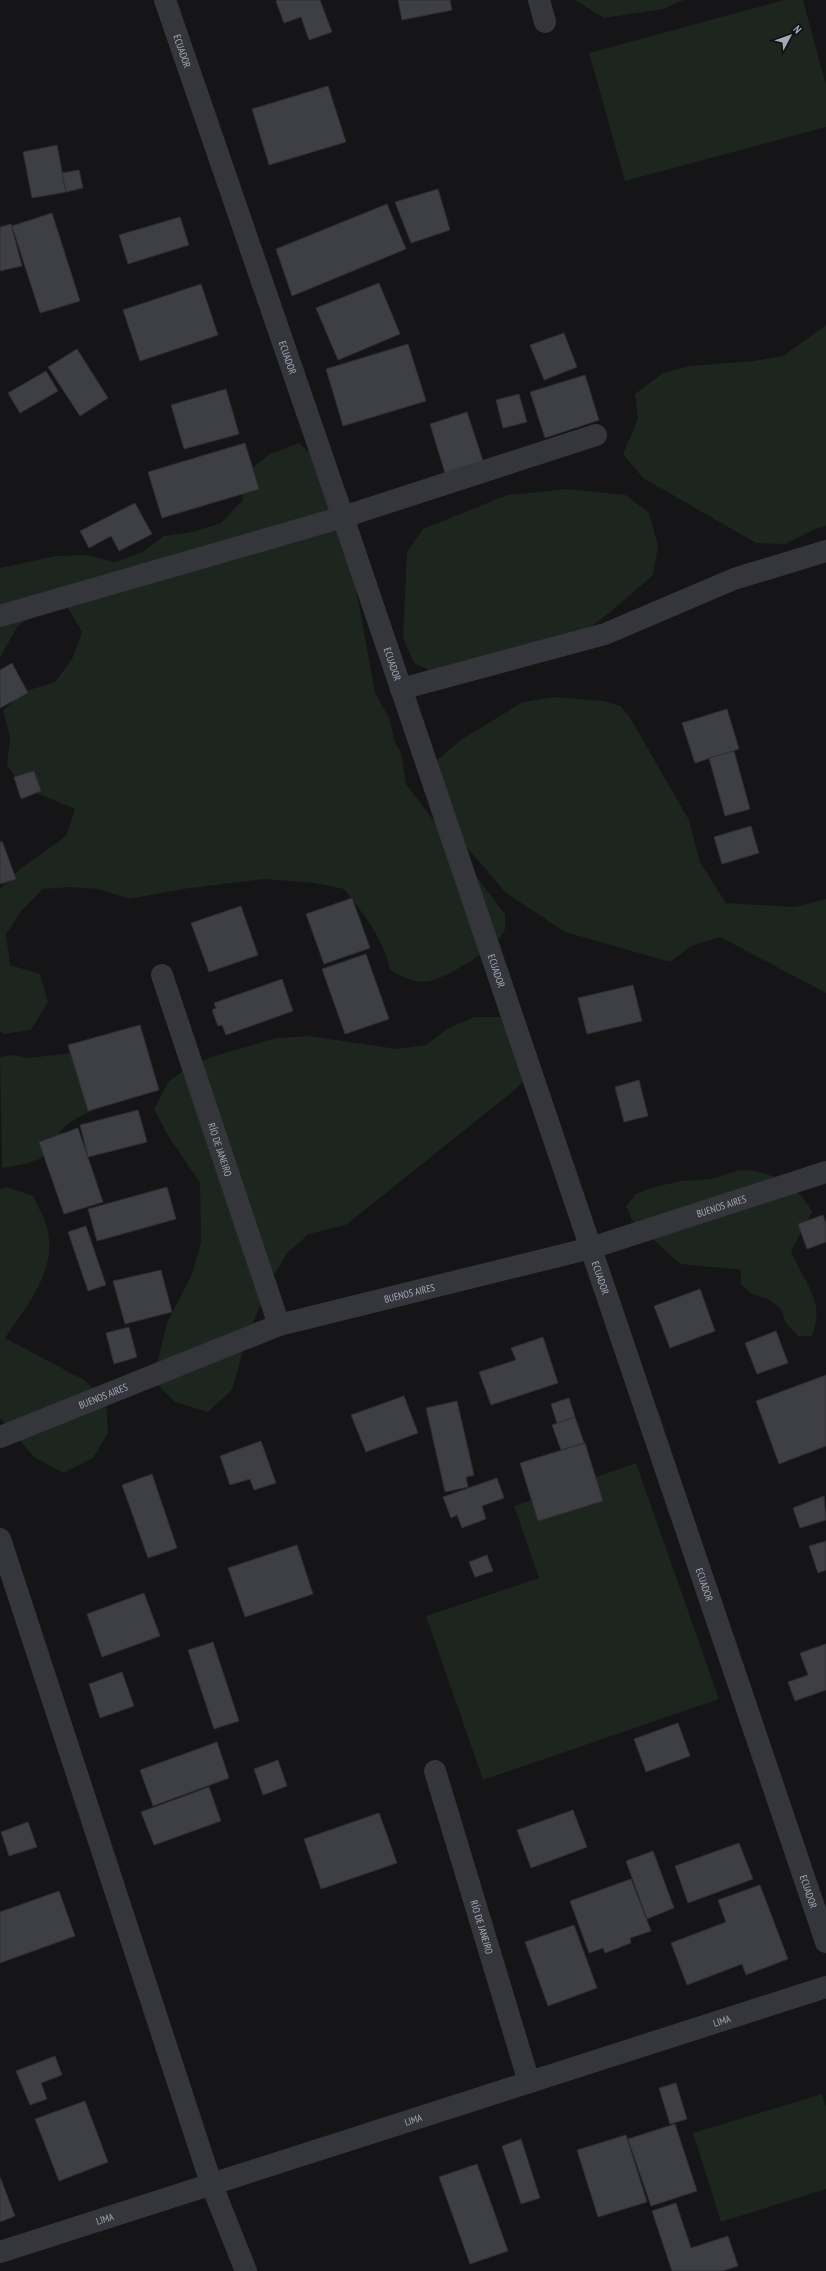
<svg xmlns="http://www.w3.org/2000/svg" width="826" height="2271" font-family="'PT Sans Narrow',sans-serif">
<rect width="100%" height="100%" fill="#151417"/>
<!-- green -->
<g fill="#1c251e">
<polygon points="575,0 684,0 663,9 604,18"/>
<polygon points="784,0 803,0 826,85 826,127 625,181 589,53"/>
<polygon points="826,325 826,526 815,529 785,544 756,543 643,478 623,454 638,419 635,394 663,373 690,366 754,361 783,356"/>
<path d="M299,443L322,464L350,555L375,692L390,720L394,740L401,753L406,784L505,914C505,918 506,925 505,929C499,947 448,977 430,981C415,984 402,977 390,970C384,939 363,913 344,889L314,883L265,879L183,889L129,899L99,889L71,887L43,889L22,910L6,934L10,965L40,974L48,1002L31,1030L3,1034L0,1031V889L20,869L66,836L75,809L22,787L7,765L10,737L3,710L26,691L55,682L72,659L82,632L68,608L40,609L17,627L0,658V568L56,556L87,555L115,562L142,552L164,536L193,532L221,523L242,501L247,472L270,454Z"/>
<polygon points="567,489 626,495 649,513 658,546 653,575 608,614 578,636 441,676 414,663 403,637 407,552 423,529 507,495"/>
<polygon points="556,697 604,701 620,706 629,716 689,820 700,862 726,903 795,907 826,899 826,993 720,937 691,946 670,962 565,932 506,893 432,807 431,774 437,760 462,739 523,702"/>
<polygon points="474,1017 505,1017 535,1067 516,1089 346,1225 309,1234 287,1253 272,1279 248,1334 232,1390 208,1412 175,1402 153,1380 167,1323 192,1274 201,1243 200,1183 167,1134 154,1109 169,1081 193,1064 221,1054 277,1038 309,1036 397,1049 426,1045 447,1029"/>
<path d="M72,1053L98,1107C86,1114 69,1120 61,1131C58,1135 57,1141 55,1145C44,1163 20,1165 2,1168L0,1057L13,1055L28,1058Z"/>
<path d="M740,1170C770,1170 799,1185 812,1212L791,1251C804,1283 826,1300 812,1336H798L786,1323L781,1309L768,1299L752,1294L741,1284V1270L680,1264L632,1220L626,1206L636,1194L650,1188L681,1181L711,1179Z"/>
<path d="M7,1187L33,1196C37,1206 44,1216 47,1227C58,1270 28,1304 5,1338L84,1380L106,1399L108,1433L93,1458L63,1473L34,1457L0,1418V1189Z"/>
<polygon points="636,1463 719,1699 483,1780 426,1616 539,1578 514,1506"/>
<polygon points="822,2094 826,2107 826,2189 721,2222 693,2133"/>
</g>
<!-- building -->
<g fill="#3e3f44" stroke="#2f2e33">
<polygon points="278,0 320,0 332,32 309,40 301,17 284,23 276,1"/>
<polygon points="398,0 450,0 452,10 402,20"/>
<polygon points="328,86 346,142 269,165 252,109"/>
<polygon points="57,145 66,192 32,198 23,152"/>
<polygon points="79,170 83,188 66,192 62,173"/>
<polygon points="438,189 450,230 411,243 395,202"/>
<polygon points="387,204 406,249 292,296 276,249"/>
<polygon points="52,213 80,301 40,313 12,226"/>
<polygon points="180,217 189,245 128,264 119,235"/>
<polygon points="11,224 22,266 0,271 0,227"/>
<polygon points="379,283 400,334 338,360 316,308"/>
<polygon points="201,284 218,335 140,361 123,310"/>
<polygon points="564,333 577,367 544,380 530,345"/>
<polygon points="408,344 426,401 343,426 326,369"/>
<polygon points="77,349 108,398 80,416 48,367"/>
<polygon points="46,371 58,391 20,413 8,393"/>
<polygon points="585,375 599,420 545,438 530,392"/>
<polygon points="226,389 239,434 184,449 171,405"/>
<polygon points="519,394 527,422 503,428 496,400"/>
<polygon points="467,412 483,461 445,473 430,424"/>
<polygon points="245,443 259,489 162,518 148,472"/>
<polygon points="135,503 152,534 119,551 111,536 89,548 80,531"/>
<polygon points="12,663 28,693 0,708 0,670"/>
<polygon points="727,709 739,749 695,763 682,723"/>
<polygon points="734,751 750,809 725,816 709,758"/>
<polygon points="34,771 41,791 21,799 14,777"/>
<polygon points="751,826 759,853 722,864 714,837"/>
<polygon points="2,841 16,879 0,884 0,842"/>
<polygon points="352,898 370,948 324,964 306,914"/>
<polygon points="241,906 258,955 209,972 191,923"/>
<polygon points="366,954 389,1019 345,1034 322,969"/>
<polygon points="282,979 293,1011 226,1035 222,1025 218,1026 212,1010 216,1008 214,1003"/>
<polygon points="633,985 642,1021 587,1034 578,998"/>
<polygon points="140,1025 159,1090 88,1111 68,1045"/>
<polygon points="639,1080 648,1116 624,1122 615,1087"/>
<polygon points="138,1110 147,1142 88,1157 80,1125"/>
<polygon points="78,1128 103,1202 64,1214 39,1142"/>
<polygon points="167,1187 176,1219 97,1241 88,1209"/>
<polygon points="823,1215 826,1224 826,1242 807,1249 798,1224"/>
<polygon points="86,1226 106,1285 88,1291 68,1232"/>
<polygon points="161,1270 172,1312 125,1324 113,1281"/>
<polygon points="700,1289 715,1331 670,1348 654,1306"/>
<polygon points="129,1327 137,1357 114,1364 106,1333"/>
<polygon points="776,1331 788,1363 757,1374 745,1343"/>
<polygon points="543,1337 558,1383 491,1405 479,1372 516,1360 511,1348"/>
<polygon points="826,1375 826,1446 779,1464 756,1401"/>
<polygon points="404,1396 418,1433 366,1452 351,1415"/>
<polygon points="569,1398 575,1417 557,1423 551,1404"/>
<polygon points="457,1401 474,1475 466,1477 468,1487 445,1492 426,1408"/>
<polygon points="575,1417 584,1443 561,1450 552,1425"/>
<polygon points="261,1441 276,1483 254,1490 250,1479 230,1485 220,1456"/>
<polygon points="585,1443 603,1501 538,1521 520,1463"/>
<polygon points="152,1474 177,1548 148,1558 122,1485"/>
<polygon points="497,1478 504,1498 482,1506 486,1519 462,1528 457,1515 451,1518 443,1497"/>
<polygon points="824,1496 826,1520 800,1528 793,1508"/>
<polygon points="826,1541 826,1570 818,1573 809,1546"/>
<polygon points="297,1545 313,1594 245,1617 228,1568"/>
<polygon points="487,1555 493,1571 475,1577 469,1562"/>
<polygon points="144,1593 160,1636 102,1657 87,1614"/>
<polygon points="213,1642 239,1721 214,1729 188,1650"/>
<polygon points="826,1644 826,1690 795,1701 788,1682 808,1675 800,1653"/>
<polygon points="122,1672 134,1706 100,1718 89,1684"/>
<polygon points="678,1723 690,1756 646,1772 634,1739"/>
<polygon points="217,1742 229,1778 153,1806 140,1770"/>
<polygon points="278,1760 287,1786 263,1795 254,1769"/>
<polygon points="209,1787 221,1821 154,1845 141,1812"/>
<polygon points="573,1810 587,1847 531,1868 517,1830"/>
<polygon points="379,1813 397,1863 321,1889 304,1839"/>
<polygon points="28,1822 37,1847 9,1856 1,1832"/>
<polygon points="739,1843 753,1879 688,1903 675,1866"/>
<polygon points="653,1851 674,1908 647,1919 626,1861"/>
<polygon points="631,1879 651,1931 630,1938 631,1943 605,1953 603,1948 589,1953 570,1901"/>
<polygon points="760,1885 788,1959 746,1975 742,1964 687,1985 671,1943 726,1922 718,1900"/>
<polygon points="59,1891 75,1936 0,1963 0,1912"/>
<polygon points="574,1925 597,1988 548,2006 525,1942"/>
<polygon points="55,2056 62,2075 41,2083 47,2099 30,2105 16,2071"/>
<polygon points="676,2083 687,2119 670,2124 659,2088"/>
<polygon points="85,2101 108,2162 59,2181 35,2119"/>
<polygon points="675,2124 697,2191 651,2206 628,2139"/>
<polygon points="626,2135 647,2202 598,2217 577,2150"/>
<polygon points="521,2139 540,2198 521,2204 502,2146"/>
<polygon points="477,2164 508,2251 470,2264 439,2177"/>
<polygon points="0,2177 15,2216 0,2222"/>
<polygon points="676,2203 691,2248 728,2236 738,2266 722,2271 672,2271 652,2211"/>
</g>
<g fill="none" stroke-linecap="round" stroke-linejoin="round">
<!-- minor -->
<g stroke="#35363c" stroke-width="22">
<path id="s1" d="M165,0L343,517L826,1942"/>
<polyline points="539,0 545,22"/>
<polyline points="0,616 343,517 596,435"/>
<polyline points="401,689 605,634 734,579 826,551"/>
<path id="s2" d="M162,975L279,1325"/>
<path id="s3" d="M0,1437L279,1325L591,1248L826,1172"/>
<polyline points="0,1539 211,2183 246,2271"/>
<path id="s4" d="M435,1771L529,2082"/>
<path id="s5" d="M0,2252L826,1987"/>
</g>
</g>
<g text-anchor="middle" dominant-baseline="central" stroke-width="3" stroke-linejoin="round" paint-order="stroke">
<!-- street labels -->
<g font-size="10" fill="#a5aab8" stroke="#100f12">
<text stroke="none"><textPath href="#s1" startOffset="54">ECUADOR</textPath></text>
<text stroke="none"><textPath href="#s1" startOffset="378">ECUADOR</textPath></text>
<text stroke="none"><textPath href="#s1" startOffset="702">ECUADOR</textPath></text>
<text stroke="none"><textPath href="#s1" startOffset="1026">ECUADOR</textPath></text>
<text stroke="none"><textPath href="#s2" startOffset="184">RÍO DE JANEIRO</textPath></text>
<text stroke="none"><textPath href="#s3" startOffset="759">BUENOS AIRES</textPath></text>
<text stroke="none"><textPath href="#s1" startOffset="1350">ECUADOR</textPath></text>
<text stroke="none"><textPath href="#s3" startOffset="435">BUENOS AIRES</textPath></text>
<text stroke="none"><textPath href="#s3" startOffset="111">BUENOS AIRES</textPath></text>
<text stroke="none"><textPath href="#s1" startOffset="1674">ECUADOR</textPath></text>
<text stroke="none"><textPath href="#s1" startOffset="1998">ECUADOR</textPath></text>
<text stroke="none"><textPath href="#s4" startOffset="163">RÍO DE JANEIRO</textPath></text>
<text stroke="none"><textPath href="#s5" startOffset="758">LIMA</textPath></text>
<text stroke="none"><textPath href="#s5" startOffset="434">LIMA</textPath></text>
<text stroke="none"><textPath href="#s5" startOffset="110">LIMA</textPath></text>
</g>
</g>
<!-- north arrow -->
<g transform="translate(790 36) rotate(49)" stroke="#100f12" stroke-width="3" paint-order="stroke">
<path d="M0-3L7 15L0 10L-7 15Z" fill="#a5aab8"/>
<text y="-6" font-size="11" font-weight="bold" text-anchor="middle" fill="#a5aab8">N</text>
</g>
</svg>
